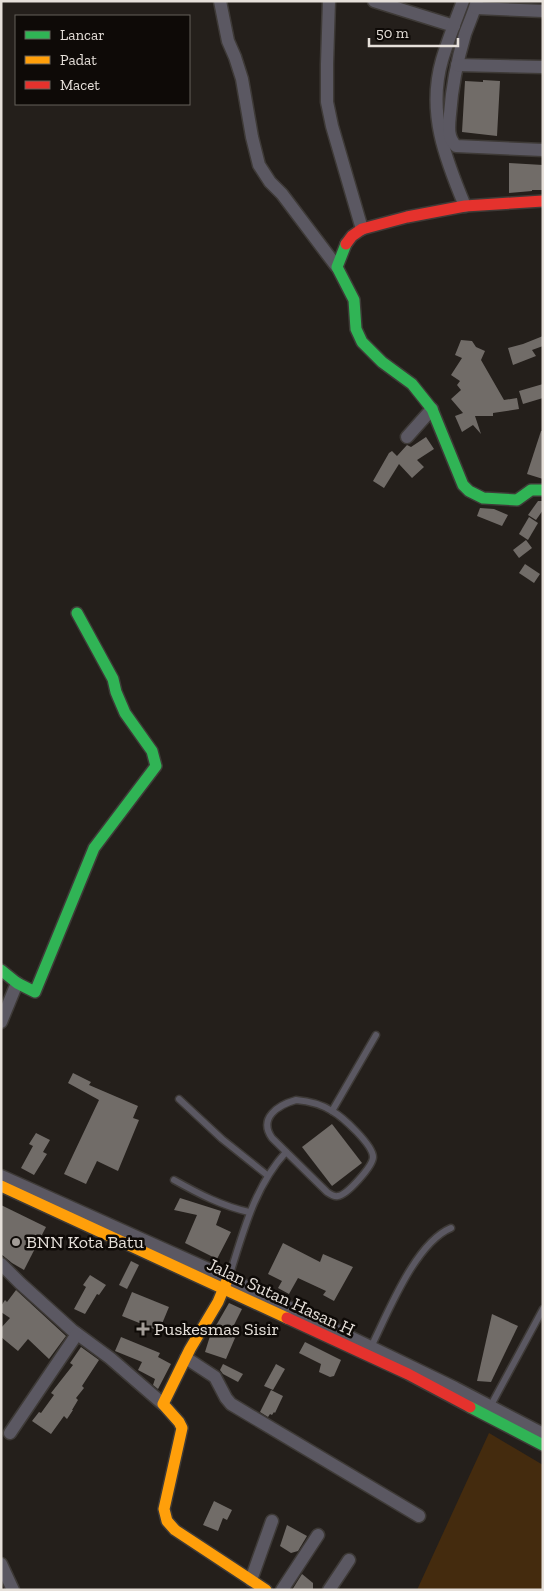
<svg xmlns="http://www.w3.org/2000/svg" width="544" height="1591" font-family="'Zilla Slab',serif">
<rect width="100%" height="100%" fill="#241f1b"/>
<!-- green -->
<polygon fill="#442b0e" points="489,1433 543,1465 543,1590 417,1590"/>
<!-- building -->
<g fill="#716c68">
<polygon points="483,80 500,81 497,136 462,132 465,81 483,82"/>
<polygon points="509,163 543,165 543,190 532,190 532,191 509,193"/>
<polygon points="543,336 543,346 532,350 536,356 513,365 508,348 523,344"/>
<polygon points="461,340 472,341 476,347 485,351 481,360 504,400 517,398 519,409 493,413 493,416 475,416 481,434 473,425 462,432 455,416 463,413 451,399 461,390 457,385 460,381 451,375 462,358 455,355"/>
<polygon points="543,384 543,398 523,404 519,391"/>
<polygon points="541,431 543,431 543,479 527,474"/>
<polygon points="426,437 434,449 417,460 424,467 412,478 399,464 384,488 373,481 389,453 392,451 397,456 407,445 411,447"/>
<polygon points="538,501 543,501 543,510 536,520 528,515"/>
<polygon points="480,508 494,509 508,515 502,526 477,516"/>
<polygon points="529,517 538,523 528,540 519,534"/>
<polygon points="526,540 532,548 519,558 513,550"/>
<polygon points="525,564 540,574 534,583 519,573"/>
<polygon points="73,1073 91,1082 89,1085 138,1106 133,1118 139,1120 118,1171 97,1161 86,1184 64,1174 99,1100 68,1083"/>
<polygon points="332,1124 362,1163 332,1186 302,1147"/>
<polygon points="36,1133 50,1140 43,1152 47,1154 34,1175 21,1168 33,1146 29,1144"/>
<polygon points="180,1198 221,1211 216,1225 231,1232 217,1259 185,1243 197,1215 174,1210"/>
<polygon points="1,1205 46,1227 24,1270 12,1263 1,1254"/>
<polygon points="283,1243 320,1262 323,1254 353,1267 334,1301 323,1295 326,1291 298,1278 289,1294 278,1288 282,1281 268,1274"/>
<polygon points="131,1261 139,1265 127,1289 119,1285"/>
<polygon points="90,1275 106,1285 99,1295 97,1294 85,1314 74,1309 86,1287 83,1285"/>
<polygon points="16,1290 66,1336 49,1359 28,1339 18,1351 1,1337 1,1328 10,1318 1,1312 1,1306 5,1300 7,1302"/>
<polygon points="132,1292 169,1307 159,1331 122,1316"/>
<polygon points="229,1303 242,1309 232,1329 238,1331 226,1359 205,1352 210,1336"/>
<polygon points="492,1314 518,1326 491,1382 477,1381"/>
<polygon points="121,1337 160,1353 158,1357 171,1364 158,1389 153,1385 155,1379 138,1370 142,1362 115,1351"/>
<polygon points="305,1342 341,1360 334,1376 330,1377 319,1372 321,1364 299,1353"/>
<polygon points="81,1347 99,1360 82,1386 84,1388 76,1398 78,1400 72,1410 73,1410 67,1419 64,1416 51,1434 32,1421 39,1412 41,1413 54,1395 51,1393 73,1365 70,1363"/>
<polygon points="223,1364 243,1374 238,1382 223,1374 220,1370"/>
<polygon points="276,1364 285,1369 273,1390 264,1386"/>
<polygon points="271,1390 283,1396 275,1413 274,1412 272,1415 270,1414 268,1417 260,1412"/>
<polygon points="214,1501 232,1510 227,1520 223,1518 218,1531 203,1525"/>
<polygon points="287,1525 307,1536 298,1551 291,1553 280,1546"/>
<polygon points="302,1574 313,1583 313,1590 292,1590"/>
</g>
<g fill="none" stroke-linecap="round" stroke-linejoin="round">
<defs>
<g id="lane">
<polyline points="179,1099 222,1139 267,1175"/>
<path d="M296,1100C308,1101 321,1104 332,1111C343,1117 373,1145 373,1157C373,1166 347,1195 338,1196C334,1197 330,1194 327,1192L272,1138C258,1118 278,1105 296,1100Z"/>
<polyline points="332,1111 376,1035"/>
<path d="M174,1180C199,1194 222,1206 249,1212"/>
<path d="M229,1277C243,1233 254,1187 286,1152"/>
<path d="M371,1347C388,1313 415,1243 451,1228"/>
<polyline points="490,1407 543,1309"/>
</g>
<g id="street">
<polyline points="220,1 228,41 235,57 242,79 252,137 259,165 270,182 282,194 337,267"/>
<polyline points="329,1 327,64 327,102 332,126 362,229"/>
<polyline points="374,1 454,26"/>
<path d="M463,1C456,20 448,40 442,60C427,112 445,158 465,206"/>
<path d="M477,1C474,12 469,23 465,34C457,61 452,86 450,114C449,126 447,137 456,146L543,150"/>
<polyline points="476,8 543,11"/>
<polyline points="457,65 543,67"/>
<polyline points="407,437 432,409"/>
<polyline points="1,1022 17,983"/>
<polyline points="1,1176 228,1278 455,1388 543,1434"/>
<polyline points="1,1264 20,1283 72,1330 110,1358 163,1404"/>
<polyline points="186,1358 215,1377 226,1398 231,1404 419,1516"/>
<polyline points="10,1433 77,1334"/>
<polyline points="1,1564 13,1590"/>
<polyline points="251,1580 272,1521"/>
<polyline points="282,1590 318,1535"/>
<polyline points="329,1590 349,1560"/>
</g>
<g id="fast">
<polyline points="346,244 337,267 354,300 356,329 362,342 382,362 412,384 432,409 463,485 469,491 483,498 517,500 531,490 543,490"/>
<polyline points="1,970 17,983 35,992 94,848 156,766 152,751 125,713 116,692 113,679 77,613"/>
<polyline points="470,1407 543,1445"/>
</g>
<g id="slow">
<polyline points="1,1186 287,1318"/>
<polyline points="228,1278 218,1302 190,1349 163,1404 179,1422 182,1428 164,1509 167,1521 175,1530 266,1590"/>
</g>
<g id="jam">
<polyline points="346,244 352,236 362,229 407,217 465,206 543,201"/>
<polyline points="287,1318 408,1374 470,1407"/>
</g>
</defs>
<!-- lane casing -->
<use href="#lane" stroke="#3e3a37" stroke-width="9"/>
<!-- street casing -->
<use href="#street" stroke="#3e3a37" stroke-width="15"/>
<!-- fast casing -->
<use href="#fast" stroke="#3e3a37" stroke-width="14"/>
<!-- slow casing -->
<use href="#slow" stroke="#3e3a37" stroke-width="14"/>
<!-- jam casing -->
<use href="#jam" stroke="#3e3a37" stroke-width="14"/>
<!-- lane -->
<use href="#lane" stroke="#5b5862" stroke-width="6"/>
<!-- street -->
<use href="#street" stroke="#5b5862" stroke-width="12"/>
<!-- fast -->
<use href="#fast" stroke="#30b455" stroke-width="11"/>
<!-- slow -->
<use href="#slow" stroke="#ff9f0a" stroke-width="11"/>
<!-- jam -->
<use href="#jam" stroke="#e5322d" stroke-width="11"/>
</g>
<!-- markers -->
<g fill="#a29c97" stroke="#0e0a07" stroke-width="2">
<circle cx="16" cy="1242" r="5"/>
<path d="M140.5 1321.5h5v5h5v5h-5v5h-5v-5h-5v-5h5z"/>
</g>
<g text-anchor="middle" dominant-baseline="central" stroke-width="5" stroke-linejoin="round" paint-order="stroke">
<!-- poi labels -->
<g font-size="18" fill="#e6e0da" stroke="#0e0a07" text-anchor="start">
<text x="26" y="1242">BNN Kota Batu</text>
<text x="154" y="1329">Puskesmas Sisir</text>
</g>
<!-- street labels -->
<g font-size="18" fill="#e6e0da" stroke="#0e0a07">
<text transform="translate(281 1297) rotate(25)">Jalan Sutan Hasan H</text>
</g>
</g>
<!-- border -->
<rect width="544" height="1591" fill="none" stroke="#e6e0da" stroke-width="5"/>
<!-- legend -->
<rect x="15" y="15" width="175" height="90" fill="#0e0a07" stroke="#64605b"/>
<rect x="25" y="31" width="25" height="8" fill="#30b455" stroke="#64605b"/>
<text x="60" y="40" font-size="15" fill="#e6e0da">Lancar</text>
<rect x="25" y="56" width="25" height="8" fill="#ff9f0a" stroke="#64605b"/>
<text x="60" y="65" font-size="15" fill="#e6e0da">Padat</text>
<rect x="25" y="81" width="25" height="8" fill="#e5322d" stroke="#64605b"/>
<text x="60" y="90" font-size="15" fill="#e6e0da">Macet</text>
<!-- scale -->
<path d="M369 38v8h89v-8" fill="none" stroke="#e6e0da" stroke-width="2.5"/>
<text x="376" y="38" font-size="15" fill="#e6e0da" stroke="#0e0a07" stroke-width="4" paint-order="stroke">50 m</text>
</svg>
